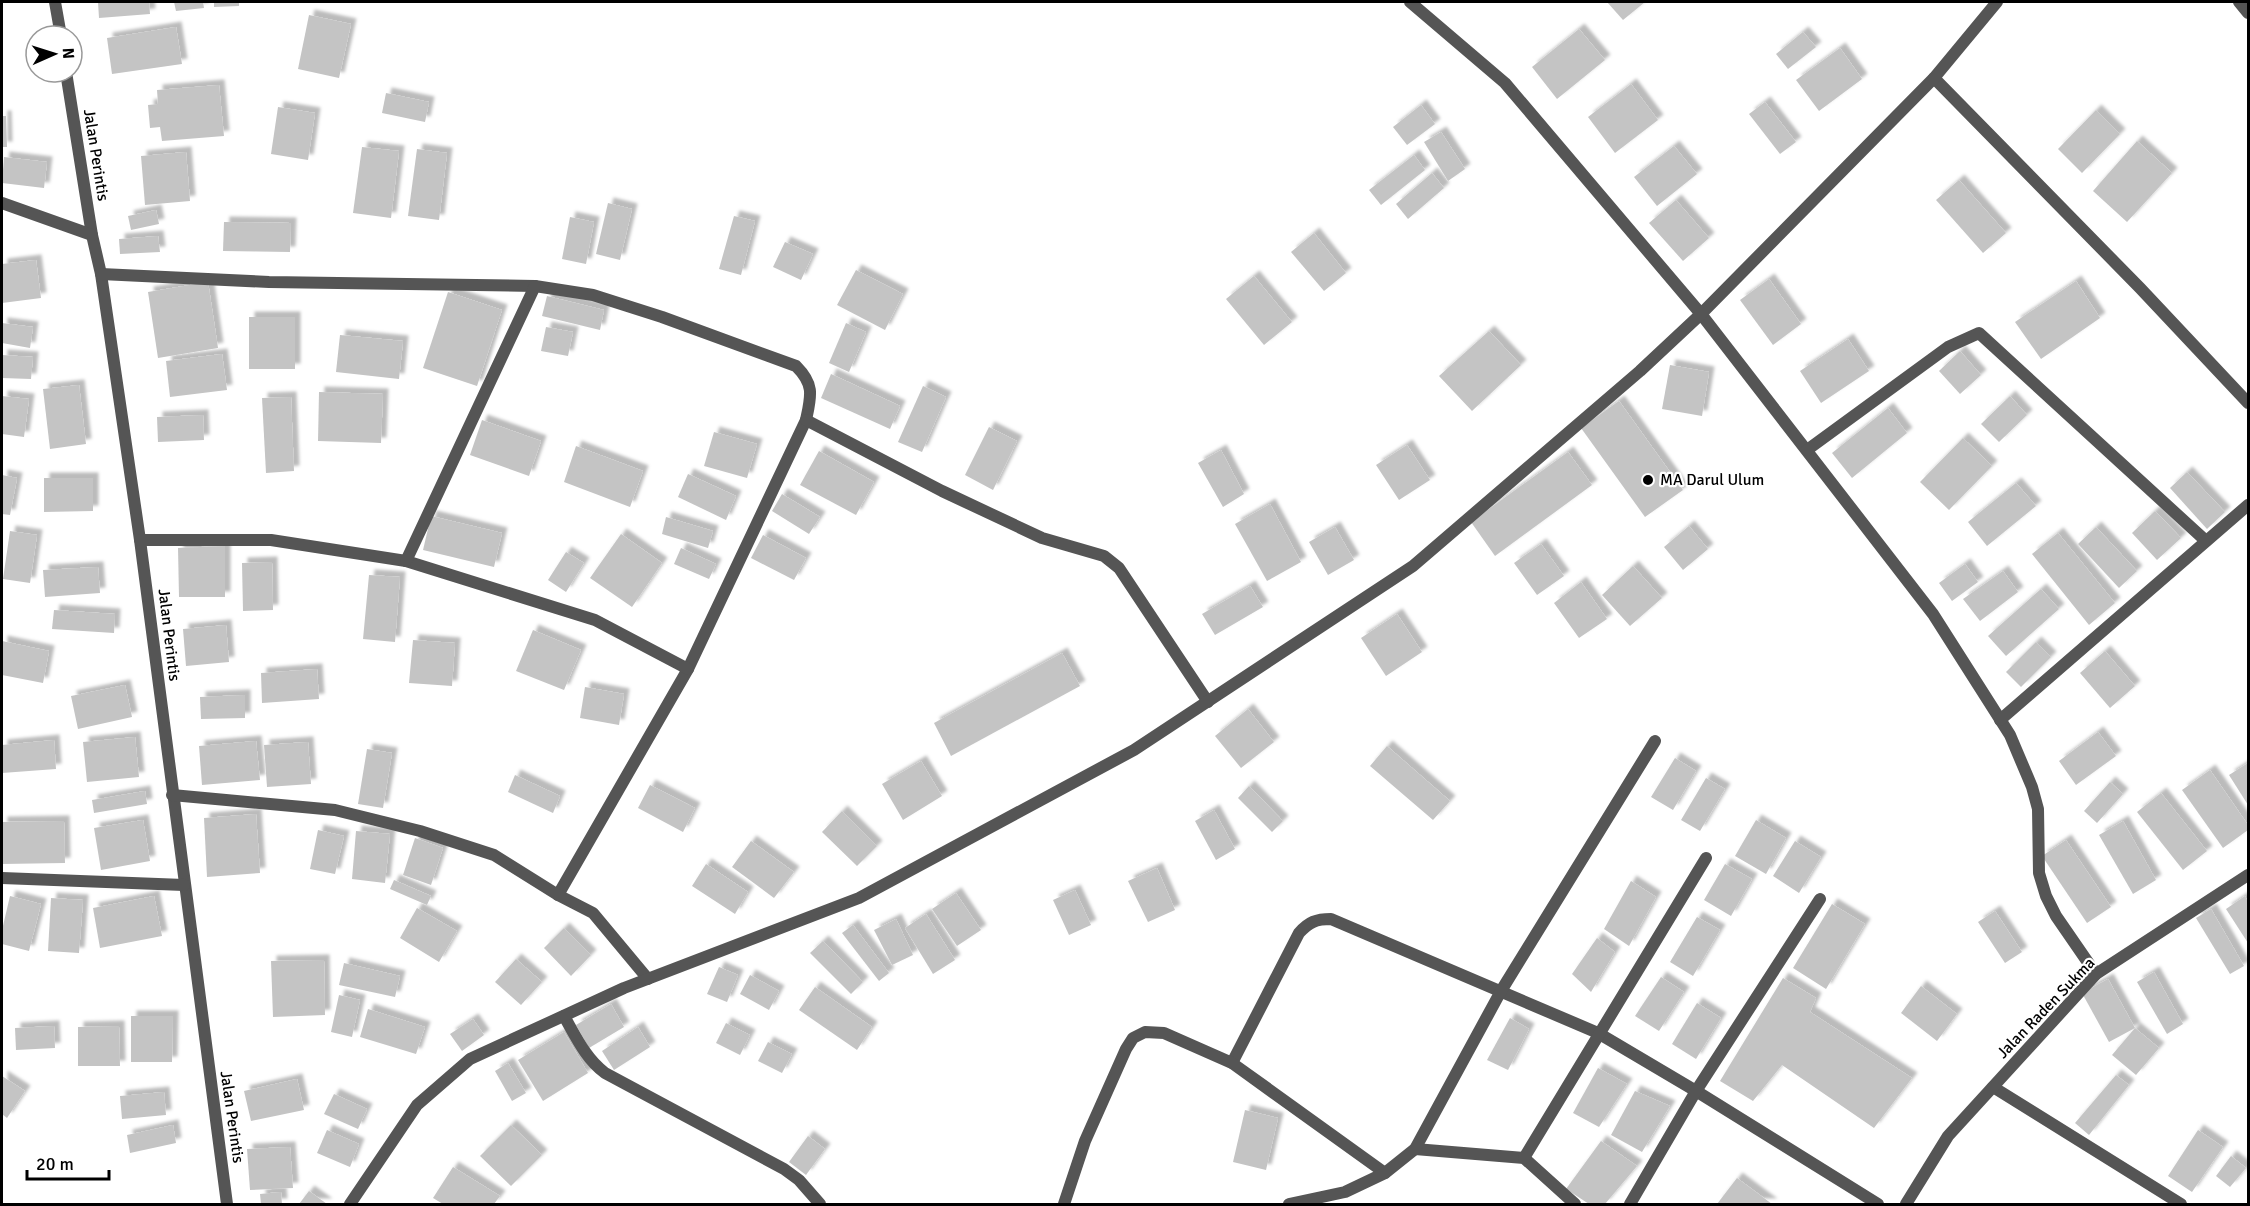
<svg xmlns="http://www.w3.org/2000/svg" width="2250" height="1206" font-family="Signika,sans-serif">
<defs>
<filter id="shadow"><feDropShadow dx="5.5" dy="-5.5" stdDeviation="1.5" flood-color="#0004"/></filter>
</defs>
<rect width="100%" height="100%" fill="#fff"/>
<!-- building -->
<g fill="#c4c4c4" filter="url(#shadow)">
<polygon points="98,2 149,2 150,14 99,18"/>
<polygon points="174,2 203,2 204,8 176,11"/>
<polygon points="214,2 239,2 239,6 214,7"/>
<polygon points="1607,2 1645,2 1623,20"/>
<polygon points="309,15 351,24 339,78 298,69"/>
<polygon points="176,27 182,64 112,74 107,38"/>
<polygon points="1579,29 1605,60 1557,99 1532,67"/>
<polygon points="1803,32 1816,47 1788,69 1776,54"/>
<polygon points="1840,48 1862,79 1819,111 1796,80"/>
<polygon points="1631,84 1658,120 1615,153 1588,117"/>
<polygon points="219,85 224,136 162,141 160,127 150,128 148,105 158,104 157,90"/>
<polygon points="386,93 429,102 425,122 382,113"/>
<polygon points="1765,102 1796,142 1780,154 1749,114"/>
<polygon points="1421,105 1435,124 1407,145 1393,127"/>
<polygon points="278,107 315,113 308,160 271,154"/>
<polygon points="2096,110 2120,134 2082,173 2058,149"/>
<polygon points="2,116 6,116 7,147 2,147"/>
<polygon points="1441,132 1465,169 1448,181 1424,142"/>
<polygon points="2137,141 2172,173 2127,222 2093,191"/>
<polygon points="1674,146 1697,174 1657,206 1634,177"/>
<polygon points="362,147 399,151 391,218 353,213"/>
<polygon points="417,149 447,153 439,220 408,216"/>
<polygon points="186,152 190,201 145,205 141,156"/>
<polygon points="1414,155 1425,170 1381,205 1369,190"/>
<polygon points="4,157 47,162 44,188 2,183"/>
<polygon points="1432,173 1444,188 1408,219 1396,204"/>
<polygon points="1959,180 2006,233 1983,253 1936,200"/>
<polygon points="1676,200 1709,238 1683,261 1649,223"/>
<polygon points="608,203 632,209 620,260 596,254"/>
<polygon points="156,210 159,224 131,230 128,216"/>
<polygon points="734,216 755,221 741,275 719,269"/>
<polygon points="570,217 594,222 586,264 562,259"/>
<polygon points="224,222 291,223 290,252 223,251"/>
<polygon points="1314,233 1346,273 1324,291 1291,252"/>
<polygon points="158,236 160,252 120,254 119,239"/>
<polygon points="785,242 813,254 801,280 773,267"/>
<polygon points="36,260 41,298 2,303 2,264"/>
<polygon points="856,270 903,294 885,330 837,305"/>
<polygon points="1254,276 1292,322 1264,345 1226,299"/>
<polygon points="1769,279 1801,324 1773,345 1740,300"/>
<polygon points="2076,281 2100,318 2041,359 2015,322"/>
<polygon points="208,282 218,348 158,358 148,292"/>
<polygon points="448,292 502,310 477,386 423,368"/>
<polygon points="547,296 604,310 600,330 542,316"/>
<rect x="249" y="317" width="46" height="52"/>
<polygon points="2,323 33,327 30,348 2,343"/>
<polygon points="846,323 866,332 849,372 829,363"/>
<polygon points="546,327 573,332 568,356 541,351"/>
<polygon points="1489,331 1521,365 1472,411 1439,376"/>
<polygon points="340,335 403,341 399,379 336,372"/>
<polygon points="1848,339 1869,371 1821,403 1800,371"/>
<polygon points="1960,351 1981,375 1960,394 1939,371"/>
<polygon points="222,354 227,390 170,397 166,361"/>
<polygon points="2,355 33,357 31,379 2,378"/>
<polygon points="1670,365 1709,372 1702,416 1662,409"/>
<polygon points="831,374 900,406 890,429 821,398"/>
<polygon points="79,385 86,444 50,449 43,389"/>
<polygon points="923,386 946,397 922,452 898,442"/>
<polygon points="319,392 383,394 381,443 318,441"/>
<polygon points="2,396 29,399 24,437 2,434"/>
<polygon points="2010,396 2027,415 1999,442 1981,424"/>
<polygon points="291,397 294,471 266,473 262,398"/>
<polygon points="1619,401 1683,490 1645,517 1581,428"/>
<polygon points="1888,408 1907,433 1852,478 1832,453"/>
<polygon points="203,415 204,440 158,442 157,417"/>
<polygon points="482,420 541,441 529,476 470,455"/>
<polygon points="989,427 1017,441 993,490 965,475"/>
<polygon points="714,432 757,444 747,478 704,466"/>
<polygon points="1963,438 1992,466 1949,510 1920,482"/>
<polygon points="1407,445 1430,480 1399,500 1376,465"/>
<polygon points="576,446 643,471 630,507 564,482"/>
<polygon points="1221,450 1244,494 1223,507 1198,463"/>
<polygon points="819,451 874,482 856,515 800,485"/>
<polygon points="1568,452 1592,485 1495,556 1471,522"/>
<polygon points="2187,472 2225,512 2207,529 2170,488"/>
<polygon points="688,474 736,496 726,520 678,497"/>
<polygon points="2,475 17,478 10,515 2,514"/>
<polygon points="44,478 93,478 93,511 44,512"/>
<polygon points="2016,483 2036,506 1987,546 1968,522"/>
<polygon points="782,494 820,517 809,534 772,511"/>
<polygon points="1270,504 1301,562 1267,581 1235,524"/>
<polygon points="2155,511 2181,538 2157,560 2132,533"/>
<polygon points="431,516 502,533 494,567 423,550"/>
<polygon points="666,517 713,531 708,548 662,534"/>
<polygon points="1689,526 1708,549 1683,570 1664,547"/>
<polygon points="1335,527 1354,560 1328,575 1309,542"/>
<polygon points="2096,527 2137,571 2119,588 2078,544"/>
<polygon points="10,531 37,535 30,583 3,579"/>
<polygon points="2058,533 2115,603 2089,625 2032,554"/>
<polygon points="621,534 662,563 632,607 590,578"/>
<polygon points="763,535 806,558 794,580 751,558"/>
<polygon points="1541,544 1564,576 1537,595 1514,563"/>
<polygon points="225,546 225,597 179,597 178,548"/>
<polygon points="681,548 716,564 709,579 674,564"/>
<polygon points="566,552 584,563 566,592 548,580"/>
<polygon points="272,562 273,610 243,611 242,563"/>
<polygon points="1965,564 1978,582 1952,601 1939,583"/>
<polygon points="1633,566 1662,598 1630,626 1602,595"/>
<polygon points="98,567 100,593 45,597 43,570"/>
<polygon points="2003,571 2018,592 1980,621 1963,599"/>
<polygon points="369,575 400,577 395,642 363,639"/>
<polygon points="1581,582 1607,619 1579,638 1554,603"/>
<polygon points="1250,586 1263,607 1215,635 1202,614"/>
<polygon points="2041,589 2059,609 2006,656 1988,636"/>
<polygon points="54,610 115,614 114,633 52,629"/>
<polygon points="1397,614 1422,652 1386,676 1361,638"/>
<polygon points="226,625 229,662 186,666 183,629"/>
<polygon points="533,630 581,650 564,690 516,671"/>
<polygon points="413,640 455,643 452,686 409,683"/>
<polygon points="2,641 49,651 43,683 2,675"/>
<polygon points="2036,642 2051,657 2021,687 2006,672"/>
<polygon points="2105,651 2135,686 2110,708 2080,673"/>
<polygon points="1062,653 1080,686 951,756 934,723"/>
<polygon points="317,669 319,699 262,703 261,673"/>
<polygon points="125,685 132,717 78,729 71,696"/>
<polygon points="585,687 624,694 619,725 580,718"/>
<polygon points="245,695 245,718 201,719 200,697"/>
<polygon points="1248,709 1274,742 1241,768 1215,736"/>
<polygon points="2098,732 2116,756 2076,785 2059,761"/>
<polygon points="135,737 139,777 87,782 83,742"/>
<polygon points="54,740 56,769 2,773 2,745"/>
<polygon points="256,741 260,780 202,785 199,746"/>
<polygon points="308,742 311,784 267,787 264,745"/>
<polygon points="1387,746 1450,801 1433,820 1370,766"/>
<polygon points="367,749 392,753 383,808 358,804"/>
<polygon points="1675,758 1696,771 1673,810 1651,797"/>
<polygon points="921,761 942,796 903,820 882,784"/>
<polygon points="2248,763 2248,805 2229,775"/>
<polygon points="2210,770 2248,825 2248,830 2223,848 2182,790"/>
<polygon points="515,775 560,796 553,813 508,792"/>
<polygon points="1706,778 1725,789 1700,831 1681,820"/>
<polygon points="2110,782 2123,794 2097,823 2084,811"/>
<polygon points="650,785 695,808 683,832 638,808"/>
<polygon points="1249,786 1283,821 1272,832 1238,798"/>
<polygon points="145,791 147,804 94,813 92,800"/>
<polygon points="2161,793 2207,851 2183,870 2137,812"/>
<polygon points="1214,810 1235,849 1216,860 1195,821"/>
<polygon points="842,811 877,846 857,866 822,832"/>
<polygon points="256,814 260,873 207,877 204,818"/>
<polygon points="143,820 150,861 101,870 94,828"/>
<polygon points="1756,820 1786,838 1766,874 1735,856"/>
<polygon points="64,821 65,863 2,864 2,822"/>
<polygon points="2123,821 2156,880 2133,894 2099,835"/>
<polygon points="318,830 344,836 335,874 310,869"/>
<polygon points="356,831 390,834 385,883 352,879"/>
<polygon points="415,838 443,848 431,885 403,875"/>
<polygon points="2066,840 2111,907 2087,923 2042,856"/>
<polygon points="751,841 794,872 774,898 732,867"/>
<polygon points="1795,841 1821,857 1799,893 1773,876"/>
<polygon points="706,864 748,892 735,914 692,886"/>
<polygon points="1725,864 1752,879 1731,916 1704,900"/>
<polygon points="1157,868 1175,910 1148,922 1128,881"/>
<polygon points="394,880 431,896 427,905 390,889"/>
<polygon points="1631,881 1656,897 1629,946 1604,929"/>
<polygon points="1075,890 1091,925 1069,935 1053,900"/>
<polygon points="956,893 981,930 957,946 932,909"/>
<polygon points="10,896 41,904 29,951 2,944 2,930"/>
<polygon points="154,896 162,936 100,948 93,908"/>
<polygon points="2245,896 2248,902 2248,943 2226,909"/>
<polygon points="51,898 83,900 79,953 48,951"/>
<polygon points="1832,904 1865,924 1826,989 1793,968"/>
<polygon points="417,908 457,931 439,962 400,938"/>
<polygon points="2211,909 2244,966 2230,974 2196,918"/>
<polygon points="1995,911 2022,952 2005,963 1978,922"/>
<polygon points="926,914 955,960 933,974 905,928"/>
<polygon points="1697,917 1720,930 1693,976 1670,962"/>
<polygon points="896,919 913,955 892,965 874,930"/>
<polygon points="853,925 889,973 879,981 842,933"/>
<polygon points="564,928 591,955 571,976 544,948"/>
<polygon points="1597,938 1615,952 1591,992 1572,974"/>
<polygon points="823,941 863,982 851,994 810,953"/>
<polygon points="516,959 542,982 521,1005 495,982"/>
<polygon points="324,960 325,1015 273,1017 271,961"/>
<polygon points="344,963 400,976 395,997 339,985"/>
<polygon points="719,967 738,975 727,1002 707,994"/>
<polygon points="2154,972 2183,1024 2167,1034 2137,982"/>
<polygon points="750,975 779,991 769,1010 740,994"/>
<polygon points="1661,977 1684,992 1659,1031 1635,1016"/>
<polygon points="1783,978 1816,998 1810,1012 1912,1078 1874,1128 1782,1065 1753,1101 1720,1081"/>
<polygon points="2108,979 2135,1028 2109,1042 2082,993"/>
<polygon points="1921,986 1957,1014 1937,1041 1901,1013"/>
<polygon points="815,987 872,1027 857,1050 799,1010"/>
<polygon points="339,995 360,1000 352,1037 331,1032"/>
<polygon points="1697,1003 1721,1018 1696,1059 1672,1044"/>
<polygon points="611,1004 624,1027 589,1048 576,1025"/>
<polygon points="368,1009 425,1027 416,1054 360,1037"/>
<polygon points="131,1016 173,1016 172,1062 131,1062"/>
<polygon points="1510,1018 1529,1029 1508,1070 1487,1060"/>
<polygon points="473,1019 484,1035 462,1051 450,1034"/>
<polygon points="726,1023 750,1035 740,1055 716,1043"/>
<polygon points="54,1026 55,1048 16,1050 15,1028"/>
<polygon points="119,1026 120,1066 78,1066 78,1027"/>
<polygon points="638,1027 650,1047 614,1070 602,1051"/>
<polygon points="2135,1028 2159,1048 2136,1075 2112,1055"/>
<polygon points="564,1032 588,1073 543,1101 518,1060"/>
<polygon points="768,1042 792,1054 782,1073 758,1061"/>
<polygon points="508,1063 526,1093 512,1101 495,1071"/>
<polygon points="1598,1068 1627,1084 1599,1127 1573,1113"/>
<polygon points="2116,1075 2129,1085 2089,1135 2075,1123"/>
<polygon points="2,1076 25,1091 7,1118 2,1114"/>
<polygon points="297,1079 304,1110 251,1121 244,1091"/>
<polygon points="1635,1091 1670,1106 1642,1152 1611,1135"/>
<polygon points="164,1092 166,1115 122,1119 120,1096"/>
<polygon points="334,1094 367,1109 358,1129 324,1114"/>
<polygon points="1245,1110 1278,1118 1266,1170 1233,1162"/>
<polygon points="173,1125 176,1143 130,1153 127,1135"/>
<polygon points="511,1125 542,1155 511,1186 480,1156"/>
<polygon points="327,1130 359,1144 350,1167 317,1153"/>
<polygon points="2198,1130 2223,1147 2192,1192 2168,1176"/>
<polygon points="808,1136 825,1149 806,1175 789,1162"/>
<polygon points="1601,1141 1637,1166 1605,1204 1589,1204 1566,1189"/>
<polygon points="290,1147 293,1188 250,1190 247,1149"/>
<polygon points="2231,1156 2246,1168 2230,1187 2216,1176"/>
<polygon points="453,1167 500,1196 494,1204 443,1204 433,1198"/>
<polygon points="1737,1178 1772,1204 1717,1204"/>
<polygon points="309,1191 327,1204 299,1204"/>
<polygon points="281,1192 282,1204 261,1204 260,1194"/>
</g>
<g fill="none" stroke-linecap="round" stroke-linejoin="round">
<!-- minor -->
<g stroke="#555" stroke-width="12">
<polyline points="55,2 61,36"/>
<polyline points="1410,2 1505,83 1701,314 1933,614 2010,735 2032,787 2038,809 2039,873 2046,896 2056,916 2096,974"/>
<polyline points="2239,2 2248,13"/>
<polyline points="66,72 92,235 101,274 140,540 227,1204"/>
<polyline points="1934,78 2140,288 2248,403"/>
<polyline points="2,203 92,235"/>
<path d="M101,274L269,282L535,286L593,295L662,317L796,366C815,385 811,396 806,420L688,669L558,895"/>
<polyline points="806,420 942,491 1042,538 1104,556 1119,568 1208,702"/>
<polyline points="1807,450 1948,347 1979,333 2206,541"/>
<polyline points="140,540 271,540 406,561 595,620 688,669"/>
<polyline points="406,561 535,286"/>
<polyline points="2000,720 2248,505"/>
<polyline points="172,795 335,810 420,831 494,855 558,895 593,913 648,979"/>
<polyline points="2,878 184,885"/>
<path d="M564,1016C576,1037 586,1059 605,1073L784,1169L799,1180L820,1204"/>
<path d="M1232,1063L1299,933C1309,922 1316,919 1331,919L1598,1033L1696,1091L1878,1204"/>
<polyline points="1993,1087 2181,1204"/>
<polyline points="1415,1149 1524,1158 1575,1204"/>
<polyline points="1524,1158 1706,858"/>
<polyline points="350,1204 417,1105 470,1059 624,988 859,898 1134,750 1413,566 1640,371 1701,314 1934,78 1997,2"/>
<polyline points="1064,1204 1085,1141 1126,1049 1133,1038 1145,1032 1164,1033 1232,1063 1385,1173"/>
<polyline points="1289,1204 1345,1192 1385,1173 1415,1149 1501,991 1655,741"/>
<polyline points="1630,1204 1696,1091 1820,899"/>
<polyline points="1906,1204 1948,1136 2096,974 2248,875"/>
</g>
</g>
<!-- markers -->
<circle fill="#000" stroke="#fff" stroke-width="2" cx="1648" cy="480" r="6"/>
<g text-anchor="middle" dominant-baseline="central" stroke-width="4.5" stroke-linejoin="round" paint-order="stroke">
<!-- street labels -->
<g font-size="16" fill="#000" stroke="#fff">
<text transform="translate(96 155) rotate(81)">Jalan Perintis</text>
<text transform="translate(169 635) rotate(83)">Jalan Perintis</text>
<text transform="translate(2046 1008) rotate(-46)">Jalan Raden Sukma</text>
<text transform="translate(232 1117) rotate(82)">Jalan Perintis</text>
</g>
<!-- poi labels -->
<g font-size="16" fill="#000" stroke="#fff" text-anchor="start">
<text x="1660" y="480">MA Darul Ulum</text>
</g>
</g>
<!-- border -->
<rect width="2250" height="1206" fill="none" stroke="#000000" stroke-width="6"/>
<!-- north arrow -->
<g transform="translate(54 54) rotate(87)"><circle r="28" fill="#ffffff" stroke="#999999" stroke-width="1.5"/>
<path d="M0-4.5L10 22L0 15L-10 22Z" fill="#000000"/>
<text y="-9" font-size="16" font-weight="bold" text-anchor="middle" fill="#000000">N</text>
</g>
<!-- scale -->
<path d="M27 1170v9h82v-9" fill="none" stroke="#000000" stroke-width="3"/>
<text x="36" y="1170" font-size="18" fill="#000000" stroke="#ffffff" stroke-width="4.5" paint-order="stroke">20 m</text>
</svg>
